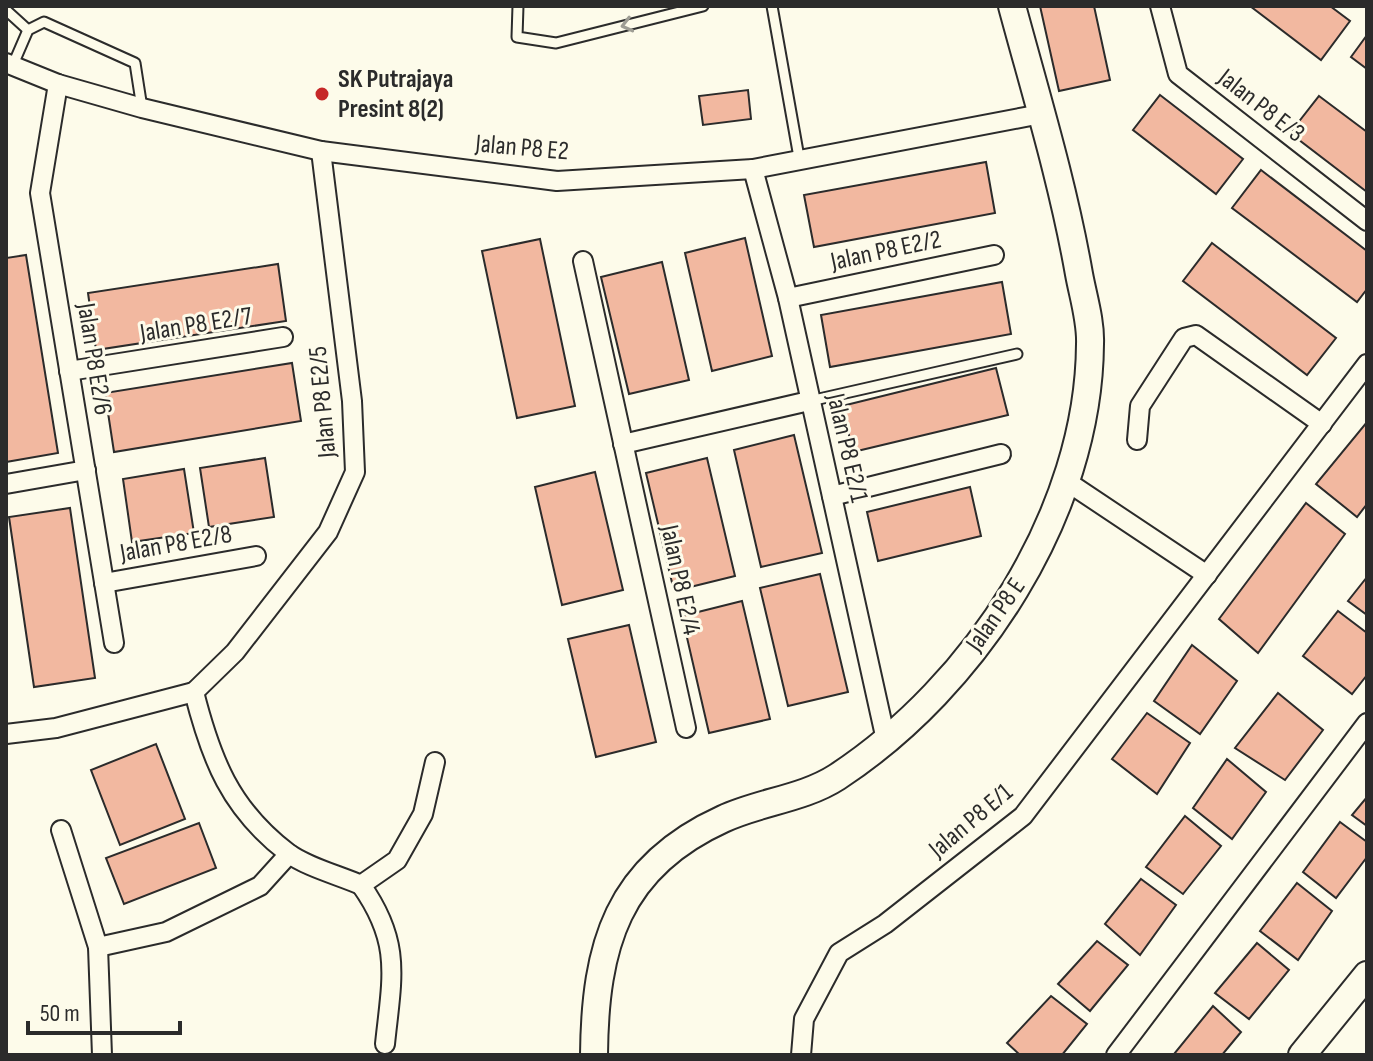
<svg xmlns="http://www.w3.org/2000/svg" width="1373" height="1061" font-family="'Sofia Sans Condensed',sans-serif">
<rect width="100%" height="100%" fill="#fdfbea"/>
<!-- building -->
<g fill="#f2b8a0" stroke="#2b2b2b" stroke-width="2">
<polygon points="1040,6 1094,6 1110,80 1059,91"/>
<polygon points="1250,6 1330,6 1350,21 1321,60"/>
<polygon points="1367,35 1367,69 1351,57"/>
<polygon points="748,90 751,119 703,125 699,96"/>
<polygon points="1160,95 1243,159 1216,194 1133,130"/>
<polygon points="1319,96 1367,132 1367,192 1290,133"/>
<polygon points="986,162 995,213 814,247 804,195"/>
<polygon points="1261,170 1367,251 1367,289 1357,302 1232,208"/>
<polygon points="745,238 772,356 712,371 685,253"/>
<polygon points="540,239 575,406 517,418 482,251"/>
<polygon points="1212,243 1336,338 1307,375 1183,281"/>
<polygon points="26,255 58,453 6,462 6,258"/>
<polygon points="662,262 689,380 629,394 601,277"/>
<polygon points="278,264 286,321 96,350 88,293"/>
<polygon points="1002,282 1011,334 830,367 821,315"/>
<polygon points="292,363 301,421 114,452 105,393"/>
<polygon points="996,368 1008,415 853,452 842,406"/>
<polygon points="1367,422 1367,504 1357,517 1316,484"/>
<polygon points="794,435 822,553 761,567 734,450"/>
<polygon points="265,458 274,517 209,527 200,468"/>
<polygon points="707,458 735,576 674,591 646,473"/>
<polygon points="184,469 194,533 132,542 123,479"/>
<polygon points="595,472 623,590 562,605 535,487"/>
<polygon points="970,487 981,536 878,561 867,512"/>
<polygon points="1306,503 1345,534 1258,653 1219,619"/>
<polygon points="70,508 95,678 34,687 9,517"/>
<polygon points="820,574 848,692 788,706 760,588"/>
<polygon points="1367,577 1367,615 1348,601"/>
<polygon points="742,601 770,719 709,733 682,616"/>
<polygon points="1338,611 1367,633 1367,675 1352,694 1303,656"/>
<polygon points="629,625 656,742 596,757 568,639"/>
<polygon points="1192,645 1237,681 1200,734 1154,701"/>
<polygon points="1278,693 1323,730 1285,780 1235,748"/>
<polygon points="1147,713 1190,743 1157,794 1112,759"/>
<polygon points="156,744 185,819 120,845 91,770"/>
<polygon points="1227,759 1266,792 1232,839 1193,808"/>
<polygon points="1367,797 1367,826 1352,815"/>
<polygon points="1185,816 1221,846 1183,894 1146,867"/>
<polygon points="1340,822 1367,842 1367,857 1336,898 1303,872"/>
<polygon points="199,823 216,868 124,904 106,858"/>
<polygon points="1141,879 1176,905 1140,955 1105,924"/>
<polygon points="1297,883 1332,911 1298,960 1260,931"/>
<polygon points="1097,941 1128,965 1090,1011 1058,984"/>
<polygon points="1257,943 1289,970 1249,1019 1215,993"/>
<polygon points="1051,996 1087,1024 1062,1055 1020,1055 1007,1043"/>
<polygon points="1213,1006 1241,1032 1222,1055 1174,1054"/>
</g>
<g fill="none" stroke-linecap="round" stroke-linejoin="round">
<defs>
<g id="lane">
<polyline points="518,6 517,37 556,43 703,6"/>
<polyline points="772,6 800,163"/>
<polyline points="6,10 28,30"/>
<polyline points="12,67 28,30 44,22 135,63 142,108"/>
<polyline points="810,401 1017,354"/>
</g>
<g id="street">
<polyline points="1160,6 1178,74 1367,221"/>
<polyline points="6,63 58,84 142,108 321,151 557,181 753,169 1041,114"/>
<polyline points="58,84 40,193 114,643"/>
<polyline points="753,169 788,298 886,740"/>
<polyline points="583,261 686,728"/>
<polyline points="788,298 994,255"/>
<polyline points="69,371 283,337"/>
<polyline points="1137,440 1140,406 1184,338 1196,335 1322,424"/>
<polyline points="623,444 809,401"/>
<polyline points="1066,481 1207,575"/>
<polyline points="6,484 86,470"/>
<polyline points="832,496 1001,454"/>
<polyline points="104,583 256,556"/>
<polyline points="194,692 235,652 328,532 355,472 352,401 321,151"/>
<path d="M194,692C211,759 230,809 288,853C307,867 338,875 361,885L397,860L423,814L435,762"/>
<polyline points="6,734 56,728 194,692"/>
<polyline points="61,830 98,947 102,1055"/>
<path d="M361,885C402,943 392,977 385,1044"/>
<polyline points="98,947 166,932 260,886 289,854"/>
<polyline points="801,1055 804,1019 839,953 885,924 1023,816 1367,364"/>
<polyline points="1116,1055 1367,723"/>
</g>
<g id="secondary">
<path d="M594,1055C595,946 617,867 723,819C759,802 803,799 837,777C976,686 1089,512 1090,344C1091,321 1083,296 1079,274C1063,183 1036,95 1012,6"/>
<polyline points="1302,1055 1367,975"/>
</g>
</defs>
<!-- lane casing -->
<use href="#lane" stroke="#2b2b2b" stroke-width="13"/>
<!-- street casing -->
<use href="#street" stroke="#2b2b2b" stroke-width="22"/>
<!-- secondary casing -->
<use href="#secondary" stroke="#2b2b2b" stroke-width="30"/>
<!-- lane -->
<use href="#lane" stroke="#fdfbea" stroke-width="9"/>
<!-- street -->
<use href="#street" stroke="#fdfbea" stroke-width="18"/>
<!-- secondary -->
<use href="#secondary" stroke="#fdfbea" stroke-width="26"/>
</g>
<!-- one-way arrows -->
<defs><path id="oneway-chevron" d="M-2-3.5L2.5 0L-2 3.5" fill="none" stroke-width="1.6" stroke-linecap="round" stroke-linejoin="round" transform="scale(2)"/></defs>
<use stroke="#9e9d94" href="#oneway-chevron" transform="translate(627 25) rotate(166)"/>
<!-- markers -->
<circle fill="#c62828" stroke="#fdfbea" stroke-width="3" cx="322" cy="94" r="8"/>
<g text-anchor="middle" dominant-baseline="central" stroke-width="6" stroke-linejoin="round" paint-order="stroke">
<!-- poi labels -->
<g font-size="26" font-weight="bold" fill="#2b2b2b" stroke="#fdfbea" text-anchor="start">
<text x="338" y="79">SK Putrajaya<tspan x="338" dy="30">Presint 8(2)</tspan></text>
</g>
<!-- street labels -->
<g font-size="26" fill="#2b2b2b" stroke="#fdfbea">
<text transform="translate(1261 106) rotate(38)">Jalan P8 E/3</text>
<text transform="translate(522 148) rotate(5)">Jalan P8 E2</text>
<text transform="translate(886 251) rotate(-12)">Jalan P8 E2/2</text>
<text transform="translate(196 325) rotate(-9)">Jalan P8 E2/7</text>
<text transform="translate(94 359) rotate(81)">Jalan P8 E2/6</text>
<text transform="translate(323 402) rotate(-95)">Jalan P8 E2/5</text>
<text transform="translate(847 448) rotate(77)">Jalan P8 E2/1</text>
<text transform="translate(176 544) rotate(-10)">Jalan P8 E2/8</text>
<text transform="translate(680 580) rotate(78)">Jalan P8 E2/4</text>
<text transform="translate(996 615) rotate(-55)">Jalan P8 E</text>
<text transform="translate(971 821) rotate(-40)">Jalan P8 E/1</text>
</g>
</g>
<!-- border -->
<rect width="1373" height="1061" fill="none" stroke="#2b2b2b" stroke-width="16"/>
<!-- scale -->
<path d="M28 1021v12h152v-12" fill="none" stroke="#2b2b2b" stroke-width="4"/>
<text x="40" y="1021" font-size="24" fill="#2b2b2b" stroke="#fdfbea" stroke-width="6" paint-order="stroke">50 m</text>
</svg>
